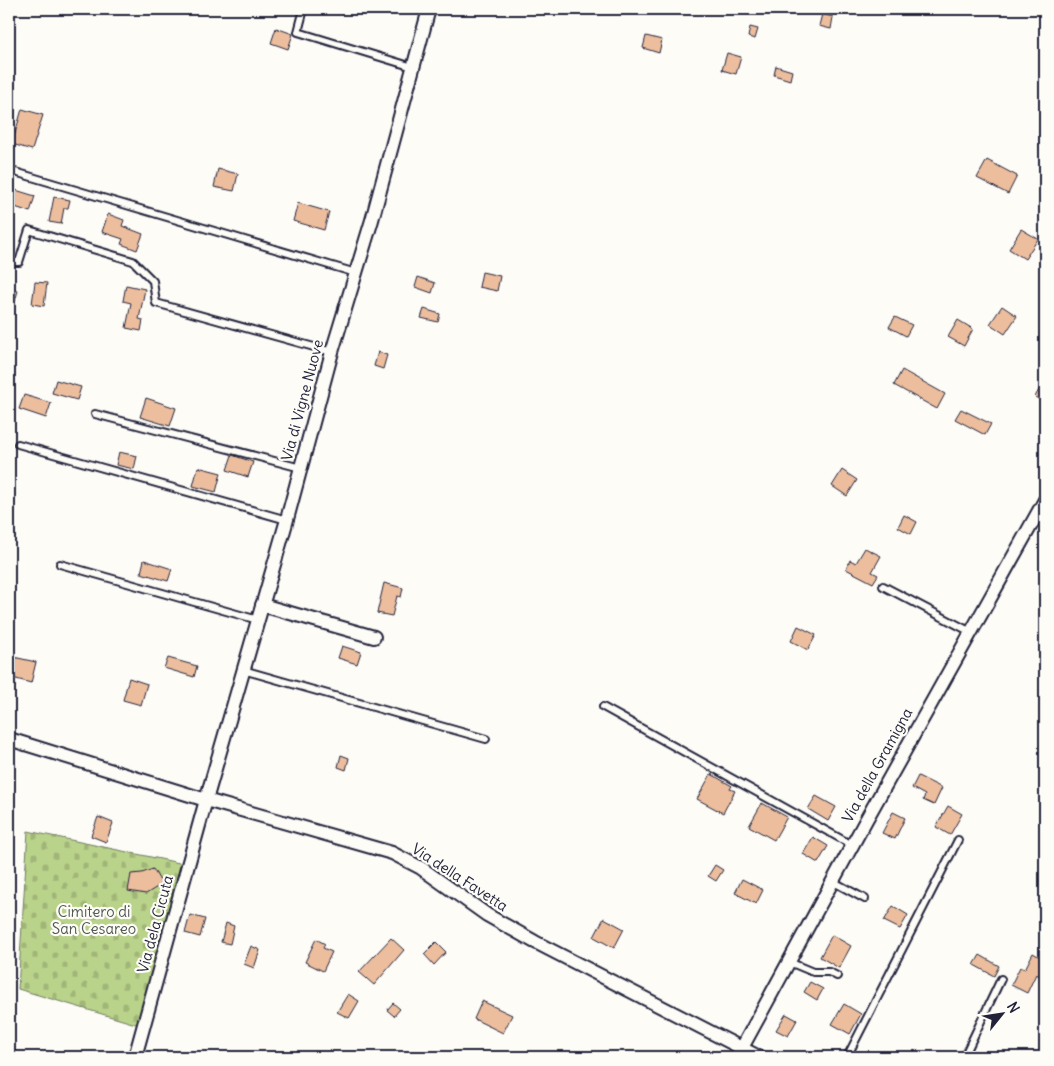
<svg xmlns="http://www.w3.org/2000/svg" width="1054" height="1066" font-family="Delius,sans-serif">
<defs>
<pattern id="cemetery-stones" width="16" height="16" patternUnits="userSpaceOnUse" patternTransform="scale(1.25)"><rect width="16" height="16" fill="#bad38a"/><path d="M2 7V4a2 2 0 0 1 4 0v3zM10 15v-3a2 2 0 0 1 4 0v3z" fill="#a0b578"/></pattern>
</defs>
<rect width="100%" height="100%" fill="#fdfcf7"/>
<filter id="ink" filterUnits="userSpaceOnUse"><feTurbulence type="fractalNoise" baseFrequency=".02" numOctaves="2"/><feDisplacementMap in="SourceGraphic" scale="10" xChannelSelector="R" yChannelSelector="G"/><feConvolveMatrix kernelMatrix="1 2 1 2 8 2 1 2 1" color-interpolation-filters="sRGB"/></filter>
<g filter="url(#ink)">
<!-- cemetery -->
<polygon fill="url(#cemetery-stones)" stroke="#6e7a62" points="28,831 184,864 139,1025 18,989"/>
<!-- building -->
<g fill="#edbe9d" stroke="#22223b">
<polygon points="822,14 833,17 831,29 819,26"/>
<polygon points="750,27 758,29 755,39 748,37"/>
<polygon points="276,28 293,34 288,49 271,43"/>
<polygon points="646,36 662,40 659,53 643,48"/>
<polygon points="727,53 741,57 736,74 722,70"/>
<polygon points="776,66 792,71 790,80 774,75"/>
<polygon points="22,109 43,115 32,150 12,144"/>
<polygon points="987,160 1017,176 1008,194 977,178"/>
<polygon points="218,169 238,174 234,191 214,187"/>
<polygon points="9,188 35,196 30,212 9,205"/>
<polygon points="54,197 70,200 68,208 64,208 61,224 49,222"/>
<polygon points="298,203 329,212 324,230 293,221"/>
<polygon points="108,214 124,220 122,226 143,234 137,250 121,244 123,239 102,232"/>
<polygon points="1021,229 1038,239 1025,259 1009,249"/>
<polygon points="482,272 500,276 497,291 479,287"/>
<polygon points="418,277 435,283 432,293 415,287"/>
<polygon points="35,282 47,283 44,306 32,304"/>
<polygon points="126,285 145,289 139,319 143,320 141,331 126,328 131,303 123,301"/>
<polygon points="9,288 18,291 11,314 9,314"/>
<polygon points="1002,306 1017,316 1005,334 990,324"/>
<polygon points="424,309 440,314 438,322 421,318"/>
<polygon points="895,317 912,325 906,336 889,327"/>
<polygon points="958,320 973,329 964,346 948,337"/>
<polygon points="378,352 387,355 383,369 374,366"/>
<polygon points="902,370 945,394 937,409 894,385"/>
<polygon points="56,380 81,387 77,400 52,393"/>
<polygon points="1040,388 1045,391 1045,403 1035,397"/>
<polygon points="24,395 51,403 46,418 19,409"/>
<polygon points="146,398 176,408 170,426 140,417"/>
<polygon points="961,409 991,424 985,435 955,419"/>
<polygon points="119,452 137,456 134,469 116,465"/>
<polygon points="232,455 253,462 248,477 227,470"/>
<polygon points="198,467 221,473 216,492 193,486"/>
<polygon points="842,470 857,480 847,496 832,486"/>
<polygon points="904,515 917,522 911,534 898,527"/>
<polygon points="865,548 881,556 872,572 878,575 873,583 846,569 850,560 856,563"/>
<polygon points="144,560 172,569 168,581 141,573"/>
<polygon points="384,583 403,588 401,597 397,596 392,616 377,613"/>
<polygon points="798,626 816,635 808,650 791,641"/>
<polygon points="342,646 361,652 357,664 338,658"/>
<polygon points="9,656 36,662 31,683 9,677"/>
<polygon points="168,658 197,666 194,677 164,668"/>
<polygon points="129,678 147,684 141,705 123,700"/>
<polygon points="341,755 349,758 346,770 338,767"/>
<polygon points="711,774 732,786 730,789 735,791 723,813 697,799"/>
<polygon points="918,776 942,788 934,805 923,800 925,795 912,788"/>
<polygon points="816,796 836,807 828,821 808,809"/>
<polygon points="762,803 787,817 774,840 749,826"/>
<polygon points="948,806 962,814 950,835 936,827"/>
<polygon points="893,812 905,818 895,839 882,833"/>
<polygon points="98,817 113,823 106,842 91,836"/>
<polygon points="813,837 828,846 818,863 803,854"/>
<polygon points="715,865 723,870 716,881 708,876"/>
<polygon points="153,869 162,884 146,894 128,891 131,874 142,873"/>
<polygon points="742,879 763,890 756,904 735,893"/>
<polygon points="893,906 908,915 900,929 884,921"/>
<polygon points="190,915 205,919 200,937 185,933"/>
<polygon points="604,918 624,929 614,948 594,937"/>
<polygon points="226,923 234,926 230,944 221,942"/>
<polygon points="832,935 851,946 839,968 820,957"/>
<polygon points="391,938 404,950 374,985 359,972"/>
<polygon points="316,939 325,944 323,948 332,952 323,971 305,962"/>
<polygon points="436,942 446,952 434,965 424,954"/>
<polygon points="251,946 260,950 254,968 244,964"/>
<polygon points="1033,953 1045,960 1045,966 1040,976 1036,974 1027,993 1011,985 1020,967 1025,969"/>
<polygon points="980,955 999,966 994,976 974,965"/>
<polygon points="810,982 823,989 817,1000 804,992"/>
<polygon points="348,994 359,1001 349,1018 337,1012"/>
<polygon points="482,1001 512,1015 503,1033 474,1019"/>
<polygon points="393,1003 400,1009 394,1016 387,1010"/>
<polygon points="844,1004 861,1014 850,1034 832,1024"/>
<polygon points="786,1014 797,1020 788,1036 776,1030"/>
</g>
<g fill="none" stroke-linecap="round" stroke-linejoin="round">
<defs>
<g id="service">
<polyline points="304,9 298,32 413,67"/>
<polyline points="15,172 356,273"/>
<polyline points="9,262 19,262 29,230 133,261 153,281 156,303 332,352"/>
<polyline points="95,414 301,468"/>
<polyline points="18,444 287,520"/>
<polyline points="60,564 258,620"/>
<polyline points="883,586 971,632"/>
<polyline points="243,670 486,739"/>
<polyline points="603,707 852,845"/>
<polyline points="832,881 865,899"/>
<polyline points="789,962 813,972 829,972 837,976"/>
<polyline points="847,1057 958,840"/>
<polyline points="964,1057 1001,979"/>
</g>
<g id="minor">
<polyline points="262,605 374,637"/>
<polyline points="9,739 206,800 392,853 421,868 487,915 535,942 759,1057"/>
<polyline points="135,1057 206,800 286,523 332,352 372,220 429,9"/>
<polyline points="737,1057 866,820 1045,500"/>
</g>
</defs>
<!-- service casing -->
<use href="#service" stroke="#22223b" stroke-width="10"/>
<!-- minor casing -->
<use href="#minor" stroke="#22223b" stroke-width="16"/>
<!-- service -->
<use href="#service" stroke="#fdfcf7" stroke-width="6"/>
<!-- minor -->
<use href="#minor" stroke="#fdfcf7" stroke-width="12"/>
</g>
</g>
<g text-anchor="middle" dominant-baseline="central" stroke-width="4.5" stroke-linejoin="round" paint-order="stroke">
<!-- street labels -->
<g font-size="15" fill="#22223b" stroke="#fdfcf7">
<text transform="translate(302 400) rotate(-75)">Via di Vigne Nuove</text>
<text transform="translate(877 765) rotate(-61)">Via della Gramigna</text>
<text transform="translate(460 877) rotate(33)">Via della Favetta</text>
<text transform="translate(155 924) rotate(-75)">Via dela Cicuta</text>
</g>
<!-- park labels -->
<g font-size="15" fill="#505753" stroke="#fdfcf7">
<text x="94" y="911">Cimitero di<tspan x="94" dy="17">San Cesareo</tspan></text>
</g>
</g>
<!-- margin -->
<rect width="1054" height="1066" fill="none" stroke="#fdfcf7" stroke-width="30"/>
<rect x="15" y="15" width="1024" height="1036" fill="none" stroke="#22223b" stroke-width="2" filter="url(#ink)"/>
<!-- north arrow -->
<g transform="translate(1002 1014) rotate(60)" stroke="#fdfcf7" stroke-width="4" paint-order="stroke">
<path d="M0-4L9 19L0 12L-9 19Z" fill="#22223b"/>
<text y="-8" font-size="14" font-weight="bold" text-anchor="middle" fill="#22223b">N</text>
</g>
</svg>
